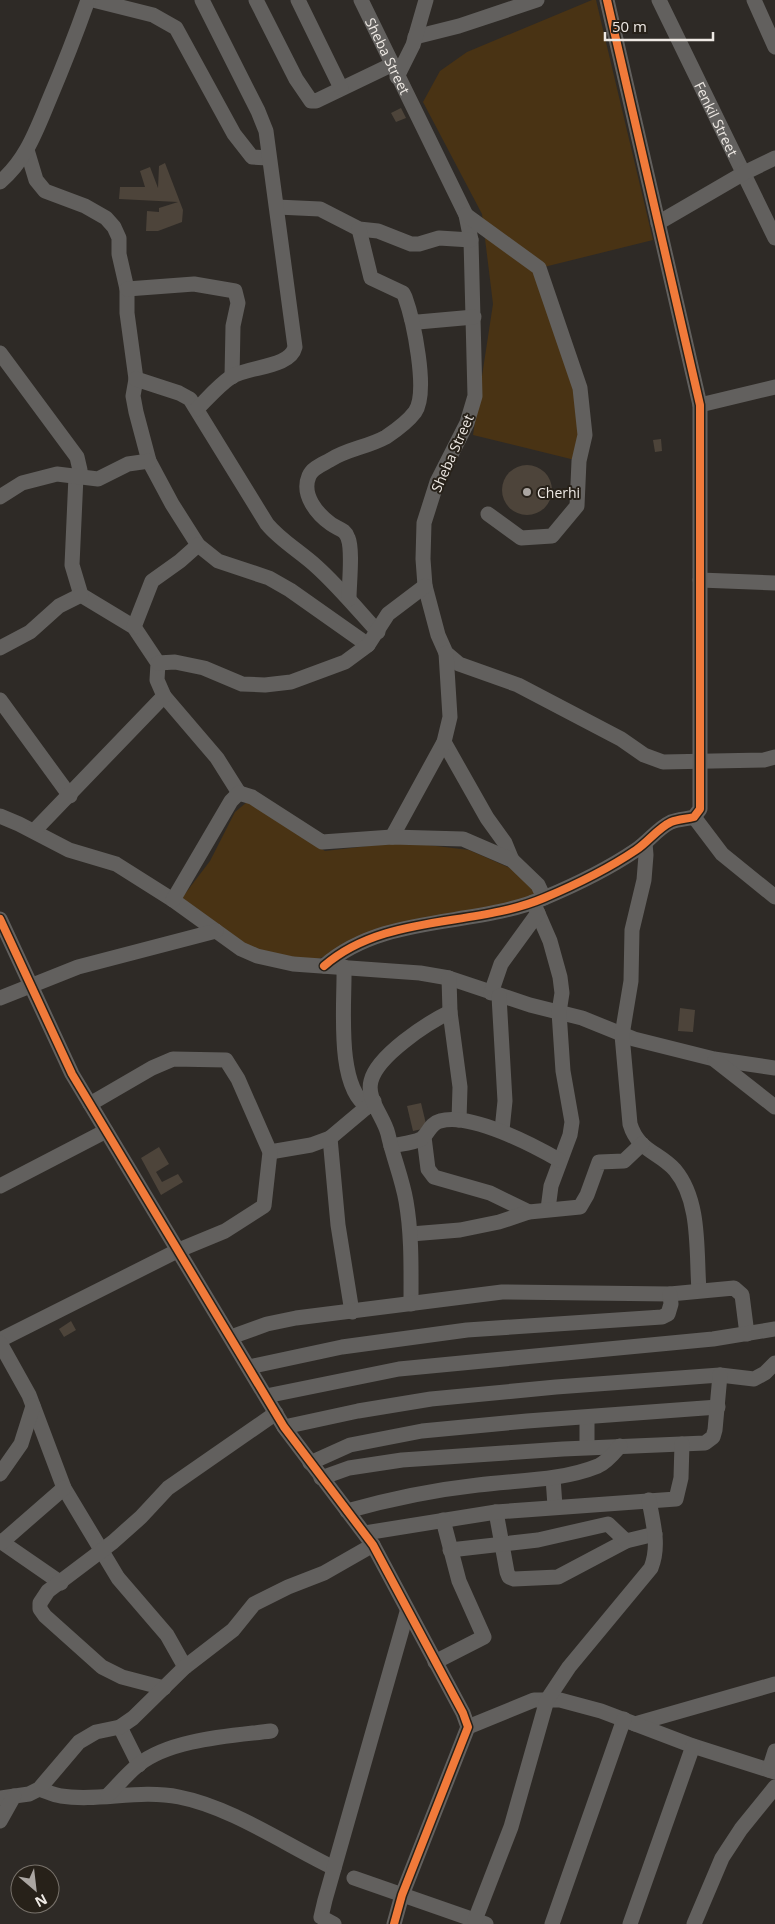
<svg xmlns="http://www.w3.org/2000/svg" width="775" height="1924" font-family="'Open Sans',sans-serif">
<rect width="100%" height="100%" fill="#2e2a26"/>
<!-- green -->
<g fill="#493314">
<polygon points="592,0 596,0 653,240 540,268 580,388 579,461 473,435 493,304 482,214 423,102 440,71 467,52"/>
<polygon points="247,802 325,851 403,842 469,850 510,868 529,882 538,900 399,930 303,964 250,953 181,899 210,861 235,812"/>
</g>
<!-- building -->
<g fill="#4d443a">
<polygon points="401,108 406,118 396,122 391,113"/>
<polygon points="165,163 183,210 182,222 158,231 146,231 147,211 159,212 159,208 178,202 119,199 120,187 145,187 140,171 150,167 158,188 159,166"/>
<polygon points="661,439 662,451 655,452 653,440"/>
<circle cx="527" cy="490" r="25"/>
<polygon points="680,1008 695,1010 693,1032 678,1031"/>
<polygon points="421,1103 427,1128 413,1131 407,1106"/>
<polygon points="159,1147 169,1164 156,1172 162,1182 178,1174 183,1182 161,1195 141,1158"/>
<polygon points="71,1321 76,1330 64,1337 59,1329"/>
</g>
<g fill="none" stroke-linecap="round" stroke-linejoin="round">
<!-- minor -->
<g stroke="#62605e" stroke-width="15">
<polyline points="93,0 153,15 176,28 234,134 252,157 268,158"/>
<polyline points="256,0 296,79 311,101 316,101 391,65"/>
<polyline points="298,0 341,88"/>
<path id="s1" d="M361,0L466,215L471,240L475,396L467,423L437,482L424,523L423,559L425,586L438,635L446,653L459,664L518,685L621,739L644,755L663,762L764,760L775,757"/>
<path id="s2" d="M659,0L775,238"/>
<polyline points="754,0 775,47"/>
<polyline points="415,37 459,26 537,0"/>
<polyline points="397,77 413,45 426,0"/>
<polyline points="27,150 36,180 45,191 85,206 106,218 114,227 119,238 119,254 127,289 127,313 136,379 133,396 136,412 149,461 172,504 198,545 218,561 269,578 290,590 368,645"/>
<path d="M0,182C26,160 36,131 49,100C63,67 76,34 88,0"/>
<polyline points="277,207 320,209 359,229 378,231 411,244 419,244 439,238 471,240"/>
<polyline points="466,215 539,268 580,388 585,435 579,461 577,506 552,536 521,538 488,514"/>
<polyline points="658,223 744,173 775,158"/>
<polyline points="127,289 194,284 235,291 238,303 233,326 232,377"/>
<polyline points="412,320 418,322 474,317"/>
<polyline points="0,353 77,457 80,470 76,476 72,565 81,595 134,627 158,663 157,680 164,696 217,758 239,793"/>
<path d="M136,379L179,393L190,399L267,524C281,541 301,552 317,567C339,587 358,610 378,632"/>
<polyline points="700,405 775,387"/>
<path d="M197,409C208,398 218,386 231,377C249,366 290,368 295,347L266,131L258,111L202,0"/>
<polyline points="0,497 22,483 57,474 98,479 128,464 149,461"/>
<polyline points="700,580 775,583"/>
<path d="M349,599C349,584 353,550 348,538C345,529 338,529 331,524C317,514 301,495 309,476C312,468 323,464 330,460C347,449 368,447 386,437C395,431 409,420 415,412C429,392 413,319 405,297L403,293L371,278L359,229"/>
<polyline points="134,627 152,581 180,561 198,545"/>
<polyline points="0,648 30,632 59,606 81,595"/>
<polyline points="158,663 175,662 204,668 242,684 265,685 291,682 345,662 368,645 388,614 425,586"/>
<polyline points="0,700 70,796"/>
<polyline points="444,742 487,818 505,843 512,860"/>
<polyline points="0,816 19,824 69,850 116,864 173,900 241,949 257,956 293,964 420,973 449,978 530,1005 582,1018 634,1039 714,1059 775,1068"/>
<polyline points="694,817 722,854 775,897"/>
<polyline points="34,831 164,696"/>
<polyline points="392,837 444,742 450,717 446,653"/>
<path d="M645,843L646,855L644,880L632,930L631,981L622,1035L630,1124C638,1151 659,1152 675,1170C701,1201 696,1252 699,1290"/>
<polyline points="173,900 231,801 239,793 252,797 322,842 392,837 463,839 512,860 538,885 544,898"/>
<polyline points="533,902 550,941 560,977 562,993 559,1012 563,1071 572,1122 570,1135 551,1186 548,1209"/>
<polyline points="0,919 72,1074 284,1427 373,1545 463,1713 468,1727 402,1895 394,1924"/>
<path d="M324,966C385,913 473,928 544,898C575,885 608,869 636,850C648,842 658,828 671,822C678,819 687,819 694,817L700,809V405L607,0"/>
<path d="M344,967C345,1001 335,1087 368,1107"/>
<polyline points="449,978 450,1012 460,1087 459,1120"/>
<polyline points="491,993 501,964 538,913"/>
<polyline points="499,996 505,1101 502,1130"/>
<polyline points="0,998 78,967 216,931"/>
<polyline points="715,1060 775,1107"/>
<polyline points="424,1137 428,1169 434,1177 490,1193 529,1212"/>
<polyline points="330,1138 338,1225 352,1312"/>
<path d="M391,1146C400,1144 413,1143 421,1139C429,1134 429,1124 440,1121C470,1112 533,1145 559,1160"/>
<polyline points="270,1152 311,1145 330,1138 374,1101"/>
<polyline points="0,1186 106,1131"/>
<polyline points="411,1234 460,1230 499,1222 529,1212 580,1207 587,1195 599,1162 624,1161 642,1144"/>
<path d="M411,1304C411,1269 412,1235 406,1201C402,1178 393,1157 388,1134C384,1117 366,1099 371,1081C377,1056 427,1023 450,1012"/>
<polyline points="231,1337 267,1324 296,1318 502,1292 670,1294 734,1288 742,1295 747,1334"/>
<polyline points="0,1340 179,1250 225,1231 264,1206 270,1152 238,1079 226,1060 173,1059 152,1068 90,1104"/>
<polyline points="0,1343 29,1395 64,1488 118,1578 167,1635 185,1667"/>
<polyline points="249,1367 342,1347 467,1330 662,1317 668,1314 671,1304 670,1294"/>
<polyline points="266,1396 399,1369 713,1339 775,1329"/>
<polyline points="284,1427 358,1411 431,1399 556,1387 720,1375 754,1379 765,1373 775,1363"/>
<polyline points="587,1447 587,1418"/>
<polyline points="310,1463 350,1445 422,1431 527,1421 718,1407"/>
<polyline points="0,1474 21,1444 33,1406"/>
<polyline points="321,1478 349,1468 402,1460 563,1449 705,1443 713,1437 715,1430 720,1375"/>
<polyline points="553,1478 555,1506"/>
<path d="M347,1511C390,1499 433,1490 478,1485C517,1480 561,1481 598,1466C607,1462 614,1453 620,1446"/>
<polyline points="496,1512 507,1572 509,1577 514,1579 558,1577 626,1541"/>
<polyline points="365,1533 496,1512 676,1499 681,1478 682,1444"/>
<polyline points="0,1541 61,1583"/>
<polyline points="2,1542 64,1488"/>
<polyline points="450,1550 538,1540 608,1524 626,1541 655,1534"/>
<polyline points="435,1662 484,1637 459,1581 443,1520"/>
<polyline points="164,1688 122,1677 102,1667 45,1616 40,1609 40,1603 48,1591 113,1542 141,1517 168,1488 276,1413"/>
<polyline points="635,1724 775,1684"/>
<polyline points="120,1727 139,1765"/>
<polyline points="468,1727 534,1700 560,1700 601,1711 693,1746 775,1772"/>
<polyline points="769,1770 775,1751"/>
<path d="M39,1789C46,1791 53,1795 61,1796C98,1802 139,1789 179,1797C231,1807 286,1845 334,1868"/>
<path d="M108,1795C118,1785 127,1774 138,1765C170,1739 231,1736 271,1731"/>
<polyline points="0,1798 29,1794 39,1789 79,1742 96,1732 120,1727 133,1718 185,1667 233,1630 254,1604 288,1587 324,1573 373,1545"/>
<polyline points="0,1821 14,1796"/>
<polyline points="354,1878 486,1924"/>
<path d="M475,1920L511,1827L547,1700L569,1667L651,1568C660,1545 653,1524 649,1500"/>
<polyline points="334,1924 321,1917 325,1900 407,1612"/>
<polyline points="552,1924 624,1719"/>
<polyline points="630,1924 693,1746"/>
<polyline points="694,1924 722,1858 741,1829 775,1787"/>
</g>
<defs>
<g id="cycleway">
<polyline points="0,919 72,1074 284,1427 373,1545 463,1713 468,1727 402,1895 394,1924"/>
<path d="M324,966C385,913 473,928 544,898C575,885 608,869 636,850C648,842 658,828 671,822C678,819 687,819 694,817L700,809V405L607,0"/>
</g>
</defs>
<!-- cycleway casing -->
<use href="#cycleway" stroke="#272119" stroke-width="11"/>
<!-- cycleway -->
<use href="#cycleway" stroke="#f17a3a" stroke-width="8"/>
</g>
<!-- markers -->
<circle fill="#aba6a2" stroke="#272119" stroke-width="2" cx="527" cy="492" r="5"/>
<g text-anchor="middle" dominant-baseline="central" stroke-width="4" stroke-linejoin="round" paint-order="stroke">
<!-- street labels -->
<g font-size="14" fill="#eee9e4" stroke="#272119">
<text stroke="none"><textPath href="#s1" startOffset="62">Sheba Street</textPath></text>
<text stroke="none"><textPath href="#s2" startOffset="132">Fenkil Street</textPath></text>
<text transform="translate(452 453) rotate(-66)">Sheba Street</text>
</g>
<!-- poi labels -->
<g font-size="14" fill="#eee9e4" stroke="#272119" text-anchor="start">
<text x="537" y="492">Cherhi</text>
</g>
</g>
<!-- north arrow -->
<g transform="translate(35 1889) rotate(152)"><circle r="24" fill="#272119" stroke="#77716a"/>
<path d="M0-4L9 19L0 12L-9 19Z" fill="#aba6a2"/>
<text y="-8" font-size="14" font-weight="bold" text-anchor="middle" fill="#eee9e4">N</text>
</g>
<!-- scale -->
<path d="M605 32v8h108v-8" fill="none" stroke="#eee9e4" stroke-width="2.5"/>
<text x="612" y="32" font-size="15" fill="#eee9e4" stroke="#272119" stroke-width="4" paint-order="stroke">50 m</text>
</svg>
